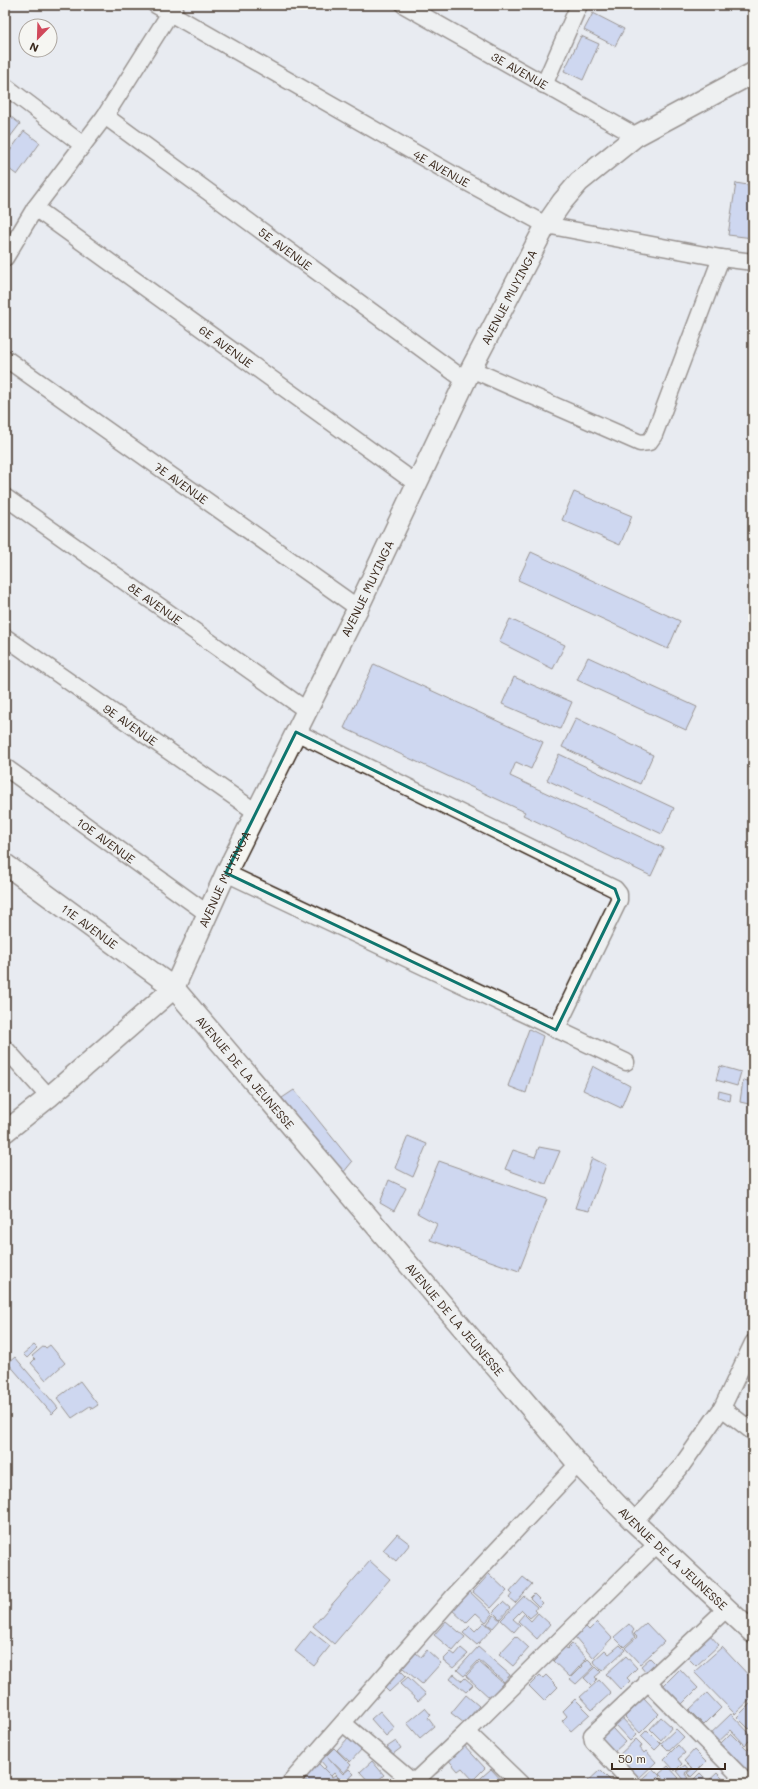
<svg xmlns="http://www.w3.org/2000/svg" width="758" height="1789" font-family="Mali,sans-serif">
<rect width="100%" height="100%" fill="#e8ebf1"/>
<filter id="ink" filterUnits="userSpaceOnUse"><feTurbulence type="fractalNoise" baseFrequency=".025" numOctaves="2"/><feDisplacementMap in="SourceGraphic" scale="8" xChannelSelector="R" yChannelSelector="G"/><feConvolveMatrix kernelMatrix="1 2 1 2 8 2 1 2 1" color-interpolation-filters="sRGB"/></filter>
<g filter="url(#ink)">
<!-- building -->
<g fill="#afbfef" stroke="#3b2a1e">
<polygon points="593,13 624,29 615,46 584,30"/>
<polygon points="581,36 599,44 583,80 564,71"/>
<polygon points="5,112 20,124 7,141 5,140"/>
<polygon points="24,131 40,143 17,175 5,166 5,158"/>
<polygon points="736,183 753,186 753,238 728,235"/>
<polygon points="574,492 632,516 620,545 562,520"/>
<polygon points="531,552 680,621 668,649 518,580"/>
<polygon points="510,619 565,645 553,669 499,642"/>
<polygon points="588,657 697,707 686,730 577,680"/>
<polygon points="374,664 543,742 531,769 516,762 510,776 664,848 651,876 523,815 525,812 344,728"/>
<polygon points="514,677 572,702 560,729 502,704"/>
<polygon points="576,718 653,755 640,784 562,747"/>
<polygon points="559,754 674,808 662,834 547,780"/>
<polygon points="529,1029 543,1036 526,1093 508,1086"/>
<polygon points="593,1066 630,1086 621,1108 583,1090"/>
<polygon points="720,1066 741,1072 737,1086 716,1080"/>
<polygon points="743,1080 753,1082 753,1105 740,1102"/>
<polygon points="294,1090 352,1162 343,1173 282,1098"/>
<polygon points="719,1091 731,1094 730,1101 718,1097"/>
<polygon points="408,1136 427,1144 413,1177 395,1168"/>
<polygon points="539,1147 560,1151 546,1184 505,1169 513,1150 535,1157"/>
<polygon points="592,1158 606,1165 589,1211 575,1208"/>
<polygon points="439,1161 547,1199 519,1271 430,1240 437,1224 417,1213"/>
<polygon points="389,1180 406,1188 394,1211 380,1203"/>
<polygon points="34,1345 37,1348 27,1358 23,1354"/>
<polygon points="50,1345 65,1363 46,1380 31,1363 35,1359 32,1356 44,1346 46,1348"/>
<polygon points="15,1357 58,1408 52,1414 8,1363"/>
<polygon points="80,1381 98,1405 92,1409 90,1406 72,1418 57,1398"/>
<polygon points="397,1534 410,1544 396,1561 383,1550"/>
<polygon points="370,1561 390,1579 334,1644 313,1626"/>
<polygon points="489,1574 507,1591 491,1608 473,1592"/>
<polygon points="523,1577 532,1584 515,1603 509,1598 512,1594 510,1592"/>
<polygon points="468,1590 493,1614 486,1622 476,1613 466,1623 450,1608"/>
<polygon points="534,1594 543,1603 539,1607 530,1598"/>
<polygon points="524,1596 537,1607 535,1610 537,1612 530,1618 522,1610 513,1619 520,1625 514,1632 501,1620"/>
<polygon points="503,1602 510,1608 500,1619 493,1612"/>
<polygon points="538,1613 550,1624 537,1639 518,1621 524,1614 531,1621"/>
<polygon points="494,1615 500,1620 493,1628 487,1624"/>
<polygon points="446,1621 465,1637 453,1651 434,1635"/>
<polygon points="484,1622 492,1629 477,1645 463,1633 470,1626 475,1631"/>
<polygon points="597,1622 612,1638 593,1658 575,1637 586,1627 589,1630"/>
<polygon points="646,1623 664,1642 640,1664 625,1648 637,1637 634,1634"/>
<polygon points="629,1624 634,1630 632,1633 635,1637 624,1647 614,1637"/>
<polygon points="311,1631 330,1646 314,1666 295,1651"/>
<polygon points="709,1634 719,1645 696,1666 686,1656"/>
<polygon points="516,1636 529,1648 513,1666 499,1654"/>
<polygon points="572,1644 587,1658 570,1677 553,1661 557,1657 555,1655 564,1645 567,1649"/>
<polygon points="620,1645 625,1650 602,1671 593,1661 605,1650 609,1654"/>
<polygon points="478,1647 510,1675 504,1682 479,1660 464,1676 457,1670"/>
<polygon points="722,1647 753,1680 753,1697 735,1714 694,1672"/>
<polygon points="461,1648 468,1654 453,1668 443,1660 451,1652 455,1655"/>
<polygon points="427,1650 441,1663 422,1684 403,1668 416,1653 421,1657"/>
<polygon points="626,1656 637,1668 627,1678 630,1681 621,1690 606,1674"/>
<polygon points="650,1658 655,1663 646,1672 641,1666"/>
<polygon points="588,1659 595,1666 576,1684 570,1679 583,1666 582,1665"/>
<polygon points="479,1662 503,1683 490,1698 466,1676"/>
<polygon points="596,1667 601,1672 595,1677 597,1679 591,1685 584,1678"/>
<polygon points="399,1669 406,1676 389,1692 383,1686"/>
<polygon points="680,1669 698,1688 682,1704 672,1695 669,1698 660,1689"/>
<polygon points="454,1674 462,1681 465,1678 473,1685 466,1692 450,1679"/>
<polygon points="540,1675 543,1678 546,1675 558,1687 544,1701 529,1686"/>
<polygon points="408,1677 426,1694 418,1701 400,1684"/>
<polygon points="599,1680 611,1693 592,1710 580,1697"/>
<polygon points="707,1693 721,1708 704,1725 689,1710"/>
<polygon points="466,1695 479,1706 464,1723 451,1713"/>
<polygon points="644,1698 659,1714 640,1733 625,1717"/>
<polygon points="575,1699 590,1714 571,1731 562,1721 567,1716 563,1711"/>
<polygon points="753,1701 753,1725 749,1729 737,1717"/>
<polygon points="425,1708 431,1715 428,1718 434,1726 420,1738 407,1723"/>
<polygon points="380,1711 395,1728 386,1736 371,1719"/>
<polygon points="731,1714 753,1737 745,1745 731,1730 714,1746 706,1738"/>
<polygon points="621,1717 637,1734 630,1741 614,1724"/>
<polygon points="661,1717 672,1727 661,1740 650,1729"/>
<polygon points="612,1728 625,1742 614,1752 601,1738"/>
<polygon points="676,1729 684,1737 669,1751 661,1743"/>
<polygon points="647,1730 661,1744 655,1750 641,1736"/>
<polygon points="731,1733 748,1750 751,1746 753,1748 753,1768 745,1775 717,1747"/>
<polygon points="350,1736 363,1748 350,1762 337,1750"/>
<polygon points="636,1739 642,1745 640,1748 644,1753 646,1751 656,1762 637,1780 616,1758"/>
<polygon points="396,1741 401,1748 393,1754 387,1747"/>
<polygon points="462,1743 485,1768 473,1780 462,1768 458,1771 446,1757"/>
<polygon points="678,1745 685,1753 678,1759 682,1764 675,1771 664,1759"/>
<polygon points="334,1748 351,1765 344,1773 326,1756"/>
<polygon points="694,1750 706,1762 691,1777 687,1773 692,1769 684,1761"/>
<polygon points="326,1755 343,1774 349,1769 354,1774 344,1783 334,1773 331,1776 324,1769 326,1767 320,1760"/>
<polygon points="372,1761 384,1775 374,1784 371,1784 360,1772"/>
<polygon points="440,1762 444,1767 436,1774 432,1769"/>
<polygon points="318,1763 332,1777 335,1775 342,1782 341,1784 309,1784 303,1777"/>
<polygon points="685,1765 689,1770 685,1773 689,1778 685,1781 677,1771"/>
<polygon points="668,1766 679,1778 672,1784 669,1784 659,1774"/>
<polygon points="491,1769 505,1784 474,1784"/>
<polygon points="653,1769 660,1776 652,1784 636,1784"/>
<polygon points="600,1770 614,1784 585,1784"/>
<polygon points="700,1773 706,1779 700,1784 691,1784 690,1783"/>
<polygon points="717,1773 728,1784 705,1784"/>
<polygon points="351,1778 356,1784 346,1783"/>
<polygon points="453,1778 459,1784 446,1784"/>
<polygon points="660,1778 666,1784 655,1784"/>
<polygon points="397,1779 401,1784 392,1784"/>
</g>
<g fill="none" stroke-linecap="round" stroke-linejoin="round">
<defs>
<g id="minor">
<path id="s1" d="M156,5L459,178L546,225L721,258L753,262"/>
<path id="s2" d="M404,5L636,136"/>
<polyline points="544,85 579,5"/>
<polyline points="5,86 83,145"/>
<path id="s3" d="M105,116L466,381"/>
<path id="s4" d="M35,208L417,484"/>
<polyline points="5,258 35,208 105,116 175,5"/>
<path id="s5" d="M5,358L358,608"/>
<polyline points="471,369 640,443 649,442 654,435 721,258"/>
<path id="s6" d="M5,497L306,710"/>
<path id="s7" d="M5,637L256,812"/>
<polyline points="296,732 615,889 619,894 619,900 556,1030"/>
<path id="s8" d="M5,767L208,914"/>
<polyline points="226,873 626,1062"/>
<polyline points="5,1048 49,1097"/>
<polyline points="722,1408 753,1432"/>
<polyline points="634,1522 680,1468 722,1408 753,1343"/>
<polyline points="647,1681 748,1784"/>
<polyline points="343,1723 415,1784"/>
<polyline points="467,1732 521,1784"/>
<polyline points="414,1782 467,1732 657,1544"/>
<polyline points="289,1784 454,1596 578,1464"/>
<polyline points="633,1784 593,1741 592,1735 726,1609"/>
</g>
<g id="tertiary">
<path id="s9" d="M5,864L174,988L578,1464L634,1522L753,1633"/>
<path id="s10" d="M5,1132L49,1097L174,988L226,873L358,608L471,369L546,225L562,202L579,182L636,136L753,73"/>
</g>
</defs>
<!-- minor casing -->
<use href="#minor" stroke="#3b2a1e" stroke-width="19"/>
<!-- tertiary casing -->
<use href="#tertiary" stroke="#3b2a1e" stroke-width="23"/>
<!-- minor -->
<use href="#minor" stroke="#f6f6f2" stroke-width="16"/>
<!-- tertiary -->
<use href="#tertiary" stroke="#f6f6f2" stroke-width="20"/>
</g>
</g>
<!-- marked area -->
<path d="M0 0H758V1789H0ZM296,732L615,889L619,900L556,1030L226,873Z" fill="#e8ebf1" fill-opacity=".55" fill-rule="evenodd"/>
<path fill="none" stroke="#0f766e" stroke-width="3" stroke-linejoin="round" d="M296,732L615,889L619,900L556,1030L226,873Z"/>
<g text-anchor="middle" dominant-baseline="central" stroke-width="3.5" stroke-linejoin="round" paint-order="stroke">
<!-- street labels -->
<g font-size="12" fill="#3b2a1e" stroke="#f6f6f2">
<text stroke="none"><textPath href="#s2" startOffset="133">3E AVENUE</textPath></text>
<text stroke="none"><textPath href="#s1" startOffset="329">4E AVENUE</textPath></text>
<text stroke="none"><textPath href="#s3" startOffset="224">5E AVENUE</textPath></text>
<text stroke="none"><textPath href="#s10" startOffset="990">AVENUE MUYINGA</textPath></text>
<text stroke="none"><textPath href="#s4" startOffset="236">6E AVENUE</textPath></text>
<text stroke="none"><textPath href="#s5" startOffset="216">7E AVENUE</textPath></text>
<text stroke="none"><textPath href="#s10" startOffset="666">AVENUE MUYINGA</textPath></text>
<text stroke="none"><textPath href="#s6" startOffset="184">8E AVENUE</textPath></text>
<text stroke="none"><textPath href="#s7" startOffset="153">9E AVENUE</textPath></text>
<text stroke="none"><textPath href="#s8" startOffset="125">10E AVENUE</textPath></text>
<text stroke="none"><textPath href="#s10" startOffset="342">AVENUE MUYINGA</textPath></text>
<text stroke="none"><textPath href="#s9" startOffset="105">11E AVENUE</textPath></text>
<text stroke="none"><textPath href="#s9" startOffset="320">AVENUE DE LA JEUNESSE</textPath></text>
<text stroke="none"><textPath href="#s9" startOffset="644">AVENUE DE LA JEUNESSE</textPath></text>
<text stroke="none"><textPath href="#s9" startOffset="968">AVENUE DE LA JEUNESSE</textPath></text>
</g>
</g>
<!-- margin -->
<rect width="758" height="1789" fill="none" stroke="#f6f6f2" stroke-width="20"/>
<rect x="10" y="10" width="738" height="1769" fill="none" stroke="#3b2a1e" stroke-width="1.5" filter="url(#ink)"/>
<!-- north arrow -->
<g transform="translate(38 38) rotate(203)"><circle r="19" fill="#f6f6f2" stroke="#aba49d"/>
<path d="M0-3L7 15L0 10L-7 15Z" fill="#d1495b"/>
<text y="-6" font-size="11" font-weight="bold" text-anchor="middle" fill="#3b2a1e">N</text>
</g>
<!-- scale -->
<path d="M612 1763v6h113v-6" fill="none" stroke="#3b2a1e" stroke-width="2"/>
<text x="618" y="1763" font-size="12" fill="#3b2a1e" stroke="#f6f6f2" stroke-width="3" paint-order="stroke">50 m</text>
</svg>
